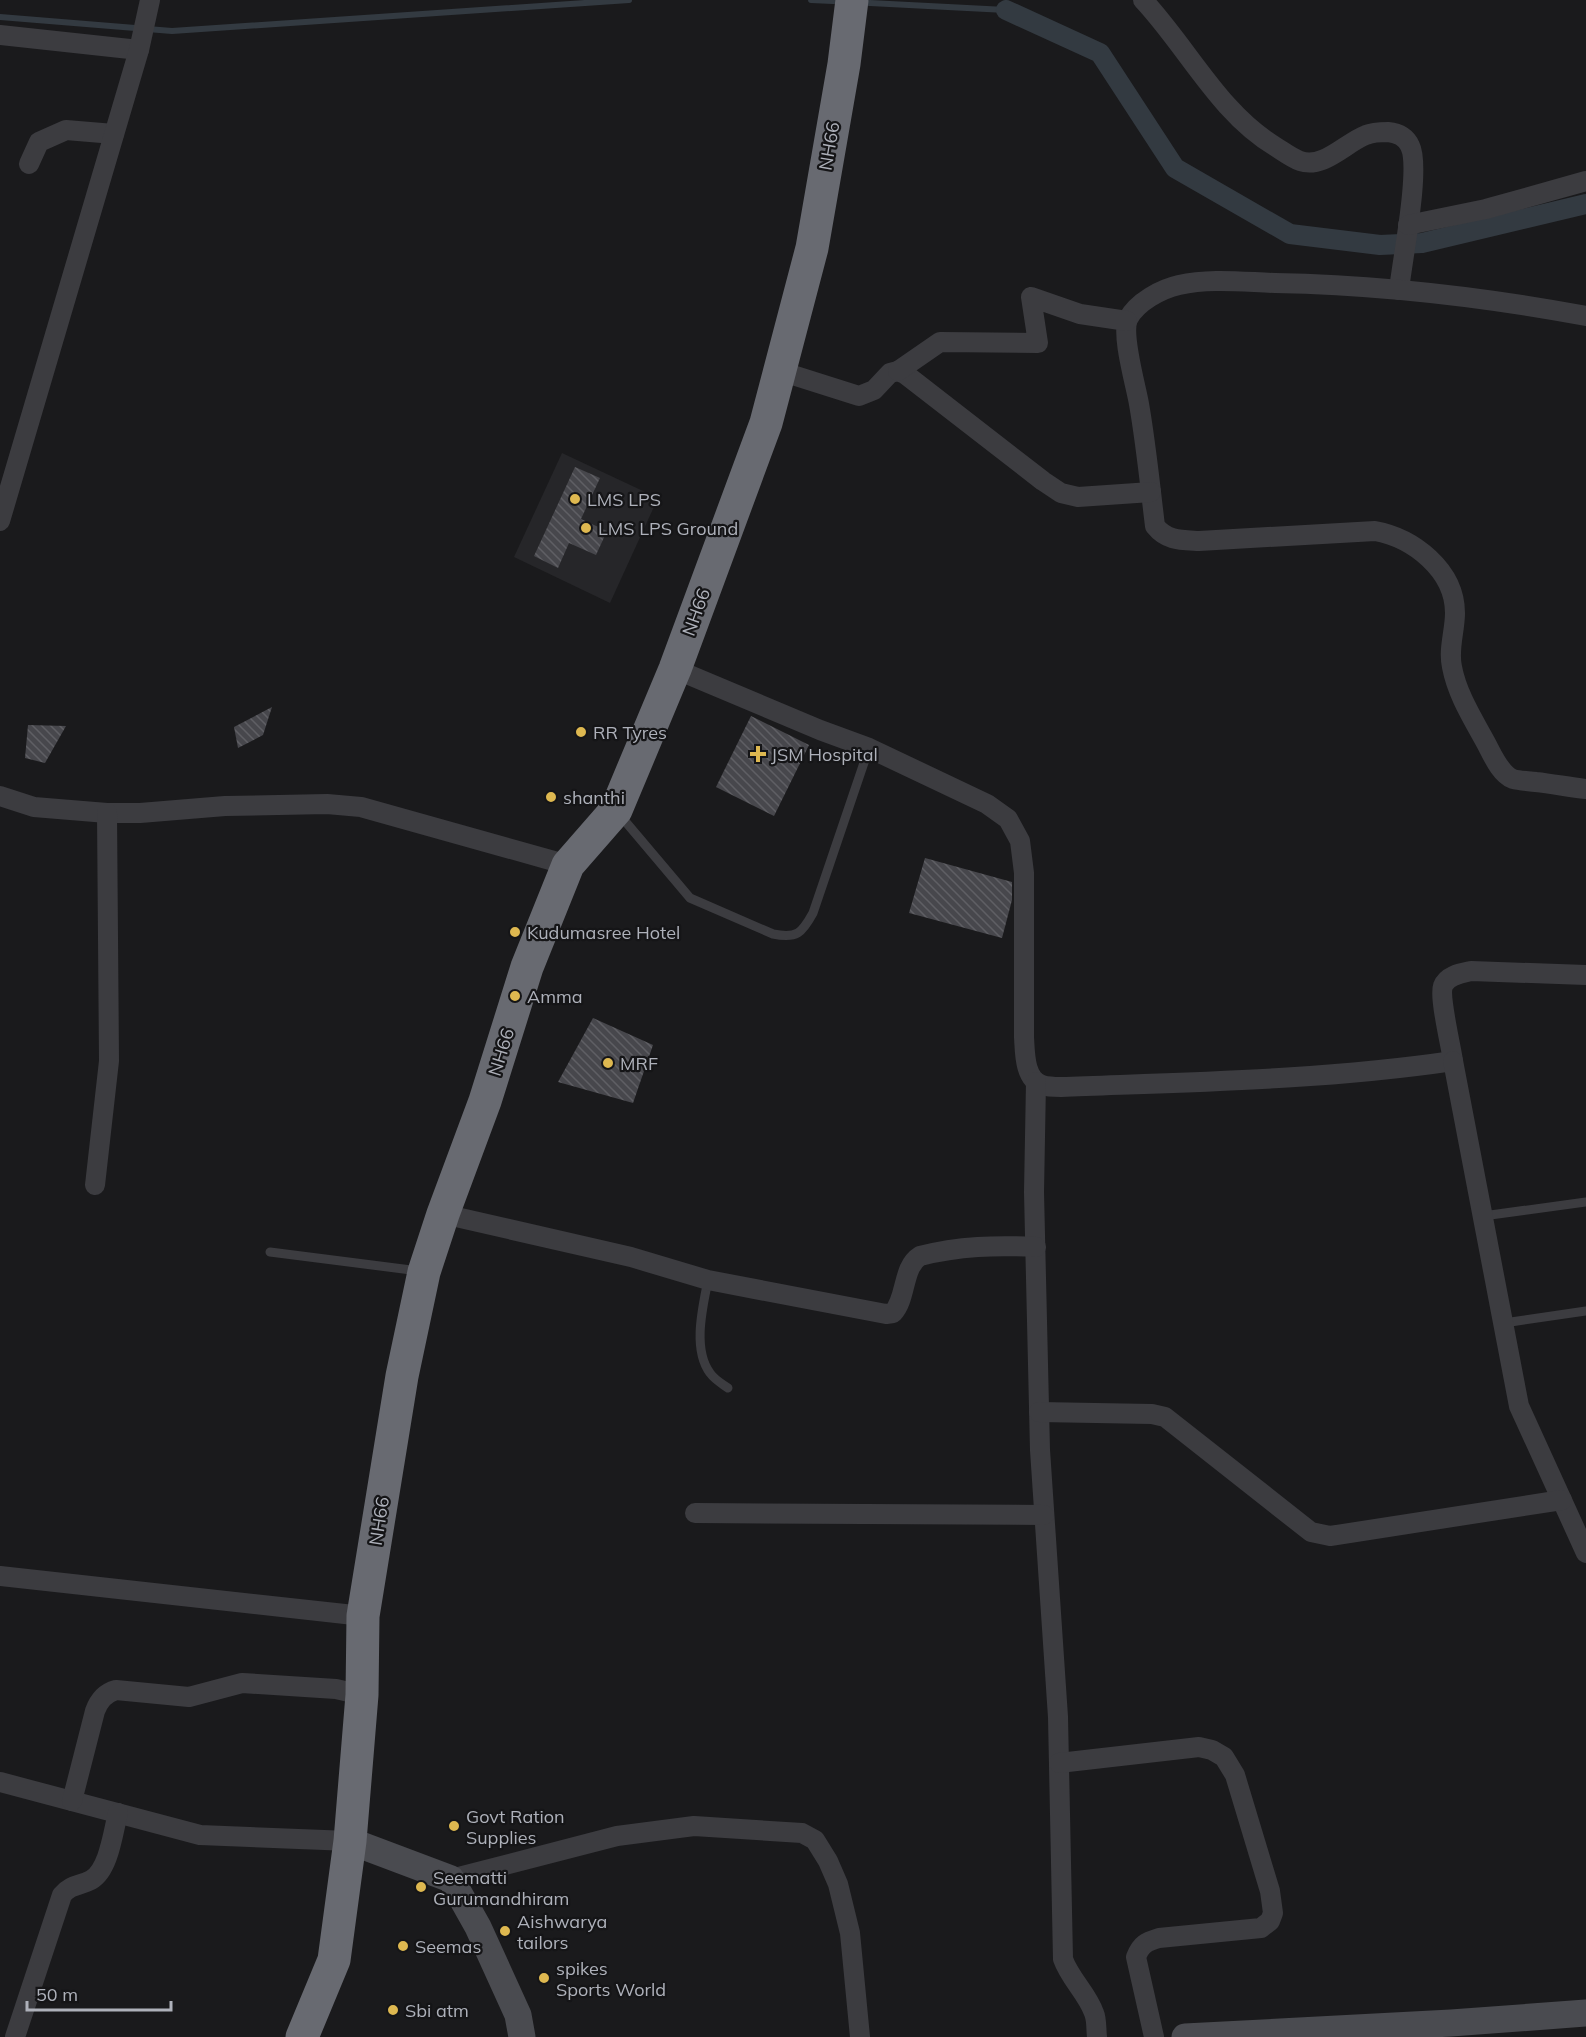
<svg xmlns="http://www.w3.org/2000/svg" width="1586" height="2037" font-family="Mulish,sans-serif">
<defs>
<pattern id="building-back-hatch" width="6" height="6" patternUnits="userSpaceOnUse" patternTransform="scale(1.5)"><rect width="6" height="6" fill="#47474c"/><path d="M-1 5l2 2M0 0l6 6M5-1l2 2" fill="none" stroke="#5f5f64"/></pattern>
</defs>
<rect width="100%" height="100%" fill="#1a1a1c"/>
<!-- built -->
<polygon fill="#262629" points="562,453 658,498 610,603 514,557"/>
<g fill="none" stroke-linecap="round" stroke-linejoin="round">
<!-- stream -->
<g stroke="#333a41" stroke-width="6">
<polyline points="811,0 833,1"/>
<polyline points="870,3 1006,10"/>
<polyline points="0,17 172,31 629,0"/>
</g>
<!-- canal -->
<polyline stroke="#333a41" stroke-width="20" points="1006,10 1100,53 1175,168 1290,234 1380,245 1422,243 1586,204"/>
</g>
<!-- building -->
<g fill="url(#building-back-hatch)">
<polygon points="575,467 600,478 581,519 607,531 596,555 569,543 558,568 534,556"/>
<polygon points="272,707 263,735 238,748 234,727"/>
<polygon points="751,716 809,745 774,816 716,787"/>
<polygon points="28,725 66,726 45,763 25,758"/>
<polygon points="925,858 1012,882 1012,900 1002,938 909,913"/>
<polygon points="593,1018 653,1045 633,1103 558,1082"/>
</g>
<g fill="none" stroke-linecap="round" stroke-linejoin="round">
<!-- lane -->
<g stroke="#3c3c40" stroke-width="9">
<path d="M619,814L690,898L773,934C797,939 802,933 813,913L869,748"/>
<polyline points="1483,1216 1586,1202"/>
<polyline points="270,1252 419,1271"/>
<path d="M708,1280C703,1306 692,1349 710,1373C715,1380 721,1383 728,1388"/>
<polyline points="1504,1323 1586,1311"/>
</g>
<!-- street -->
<g stroke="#3c3c40" stroke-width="20">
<path d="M1143,0C1188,48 1219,113 1276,147C1284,152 1292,158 1300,161C1324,169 1345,143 1366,135C1373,132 1380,132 1388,132C1398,133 1406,137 1410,146C1421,167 1402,261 1399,290"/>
<polyline points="0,35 139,50"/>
<polyline points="29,164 39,142 66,130 114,134"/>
<polyline points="1408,225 1486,209 1586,181"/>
<path d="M1586,316C1484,297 1379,285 1275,283C1243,282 1210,278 1179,285C1161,289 1137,302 1128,319C1121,335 1136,386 1139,404C1146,444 1150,485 1155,526C1167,541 1181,540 1199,541L1375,531C1413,538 1455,570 1455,613C1455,631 1448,649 1452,667C1457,694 1473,719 1486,743C1492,754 1500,774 1513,779C1520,781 1529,781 1536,782C1553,784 1569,787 1586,789"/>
<polyline points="780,371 859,396 874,390 890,373 898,371 905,374 1043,481 1061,493 1078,497 1151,492"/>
<polyline points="898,371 940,342 1038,343 1031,297 1080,314 1127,321"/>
<polyline points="0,521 139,50 150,0"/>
<path d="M675,669L820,730L869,748L987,804L1008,819L1020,841L1024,873V1037C1025,1052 1024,1079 1042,1085C1048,1087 1055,1087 1061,1087C1192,1082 1324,1080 1453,1061C1451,1046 1439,997 1443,986C1447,975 1462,973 1471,971L1586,975"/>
<polyline points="0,796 34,807 107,813 140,813 225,806 327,804 361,807 568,865"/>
<polyline points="1453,1061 1519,1406 1586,1553"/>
<path d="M1036,1082L1034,1192L1040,1450L1058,1717L1063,1959C1070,1979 1087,1993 1094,2013C1097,2020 1096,2029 1097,2037"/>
<polyline points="95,1185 109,1061 107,813"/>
<path d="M443,1214L631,1257L708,1280L886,1314L893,1313C907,1298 902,1267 920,1256C959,1246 996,1245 1036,1247"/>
<polyline points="1039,1412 1152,1414 1165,1417 1311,1532 1330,1536 1562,1500"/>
<polyline points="695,1513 1044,1515"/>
<polyline points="0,1576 363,1616"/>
<path d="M1059,1763L1199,1747L1212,1750L1224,1757L1235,1775L1270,1891L1273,1913L1270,1921L1261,1928L1159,1938C1146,1942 1141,1944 1136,1957L1154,2037"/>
<polyline points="0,1782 200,1835 350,1841"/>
<path d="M72,1801L95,1711C99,1700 105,1693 116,1690L189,1697L242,1683L336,1689L362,1695"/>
<polyline points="451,1879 617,1836 694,1826 802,1833 815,1840 828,1861 838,1884 850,1933 860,2037"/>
<path d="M15,2037L62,1895C71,1884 80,1886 91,1880C109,1870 113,1832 118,1813"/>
</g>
<!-- secondary -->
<g stroke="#4a4b50" stroke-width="27">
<polyline points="350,1841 451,1879 478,1927 518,2015 522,2037"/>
<polyline points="1185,2037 1451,2023 1586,2013"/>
</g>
<!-- highway -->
<polyline stroke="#686a71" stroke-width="33" points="302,2037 334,1960 350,1841 362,1695 363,1616 402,1376 424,1272 443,1214 485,1101 527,967 568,865 616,810 675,669 766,423 812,248 844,64 852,0"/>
</g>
<!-- markers -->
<g fill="#deb850" stroke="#151517" stroke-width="2">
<circle cx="575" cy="499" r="6"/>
<circle cx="586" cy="528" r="6"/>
<circle cx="581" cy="732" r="6"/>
<path d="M755 745h6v6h6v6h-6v6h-6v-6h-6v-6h6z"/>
<circle cx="551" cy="797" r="6"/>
<circle cx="515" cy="932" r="6"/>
<circle cx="515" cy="996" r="6"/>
<circle cx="608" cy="1063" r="6"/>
<circle cx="454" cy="1826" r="6"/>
<circle cx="421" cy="1887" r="6"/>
<circle cx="505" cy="1931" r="6"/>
<circle cx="403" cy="1946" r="6"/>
<circle cx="544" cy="1978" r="6"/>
<circle cx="393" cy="2010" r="6"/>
</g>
<g text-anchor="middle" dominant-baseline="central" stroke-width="4.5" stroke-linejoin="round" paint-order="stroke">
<!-- street labels -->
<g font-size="18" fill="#aeb1ba" stroke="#151517">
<text transform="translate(829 146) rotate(-80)">NH66</text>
<text transform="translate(696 612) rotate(-70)">NH66</text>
<text transform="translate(501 1052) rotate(-73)">NH66</text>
<text transform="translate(379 1521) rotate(-81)">NH66</text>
</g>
<!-- poi labels -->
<g font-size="18" fill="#aeb1ba" stroke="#151517" text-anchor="start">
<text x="587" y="499">LMS LPS</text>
<text x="598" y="528">LMS LPS Ground</text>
<text x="593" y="732">RR Tyres</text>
<text x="771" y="754">JSM Hospital</text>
<text x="563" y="797">shanthi</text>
<text x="527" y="932">Kudumasree Hotel</text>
<text x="527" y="996">Amma</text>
<text x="620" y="1063">MRF</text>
<text x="466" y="1816">Govt Ration<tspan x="466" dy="21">Supplies</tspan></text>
<text x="433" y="1877">Seematti<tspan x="433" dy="21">Gurumandhiram</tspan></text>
<text x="517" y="1921">Aishwarya<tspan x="517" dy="21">tailors</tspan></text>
<text x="415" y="1946">Seemas</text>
<text x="556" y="1968">spikes<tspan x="556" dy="21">Sports World</tspan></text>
<text x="405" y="2010">Sbi atm</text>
</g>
</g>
<!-- scale -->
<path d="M27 2001v9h144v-9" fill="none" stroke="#aeb1ba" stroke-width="3"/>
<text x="36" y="2001" font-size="18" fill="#aeb1ba" stroke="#151517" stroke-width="4.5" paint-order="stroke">50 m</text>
</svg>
